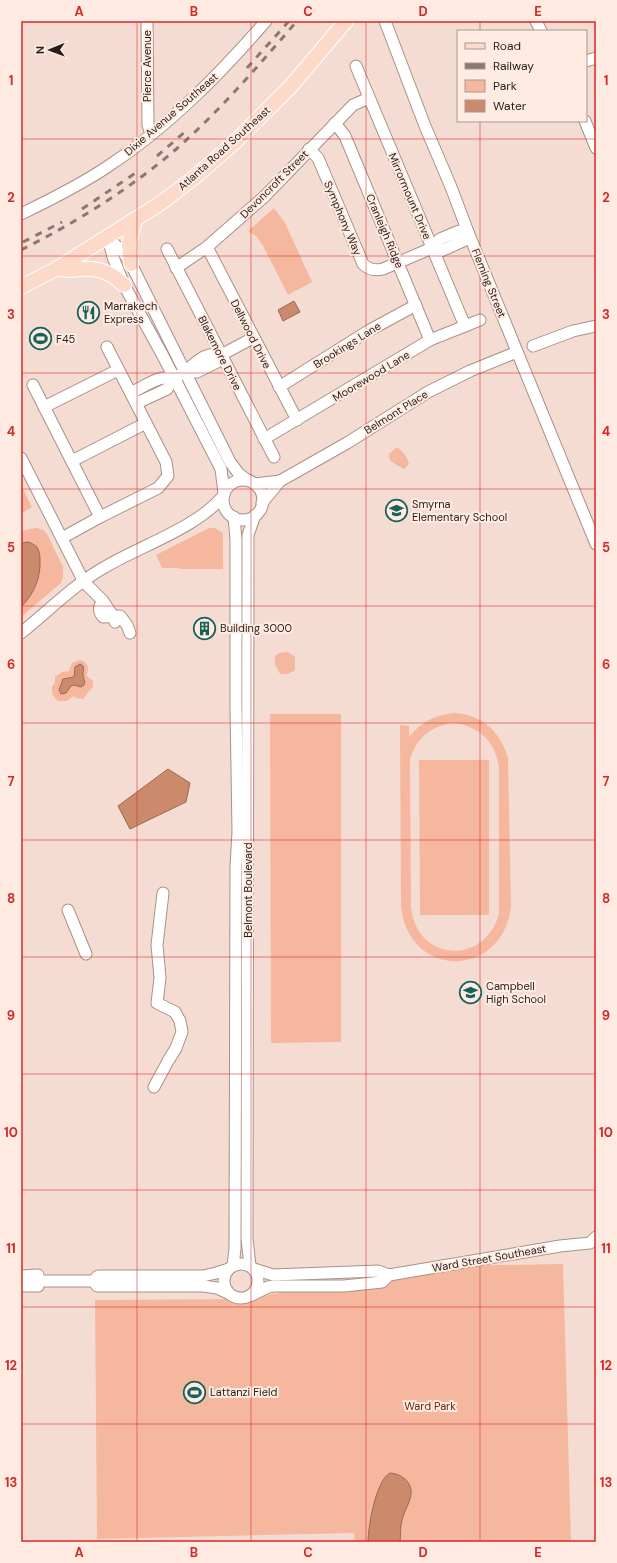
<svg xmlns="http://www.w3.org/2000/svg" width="617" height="1563" font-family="'DM Sans',sans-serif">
<rect width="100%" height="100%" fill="#f5dcd2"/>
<!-- green -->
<g fill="#f5b89e" fill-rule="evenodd">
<polygon points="274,208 285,223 312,282 288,295 263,246 257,237 248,231"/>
<path d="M397,447C403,452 407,456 409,464L404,469L395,464L390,460L389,454Z"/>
<polygon points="21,485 32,507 21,514"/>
<polygon points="36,528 44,530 47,534 63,567 63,577 61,583 21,617 21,532 29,529"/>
<polygon points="209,528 215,528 223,533 223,569 182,569 177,568 162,568 156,555"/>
<polygon points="288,652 295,657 295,670 288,674 280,674 275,664 275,656 279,653"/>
<path d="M80,660C88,662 90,669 86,675L93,681V687C88,691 87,695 83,699L76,698L74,696L67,701H58C53,697 51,692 52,686L55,683V677L62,672L69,671L72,663Z"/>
<path d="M454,713C482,715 499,730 508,757L511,906C503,979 408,980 401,906L400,725L409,726V737C421,722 435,715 454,713ZM453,723C479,726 495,741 499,767V914C484,967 416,961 411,907L410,760C416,738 431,726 453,723Z"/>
<polygon points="270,714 341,714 341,1042 271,1043"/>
<polygon points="419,760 489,760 489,915 420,915"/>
<polygon points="563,1264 571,1542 355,1542 354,1533 97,1539 95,1300 244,1299 351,1280 441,1266"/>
</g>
<!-- water -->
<g fill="#cc8a6d" stroke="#9a6954">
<polygon points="294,301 300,312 283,321 278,310"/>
<path d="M29,542C31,543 35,545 37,547C39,550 40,555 40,559C41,578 34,594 21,607V543Z"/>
<path d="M80,664L83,666C84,670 83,671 83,674C83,679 86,681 84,685L81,687L74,685L71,686L66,693L61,694L59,690L63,679L74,677L75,667Z"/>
<polygon points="168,769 190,783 186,802 130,829 118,806"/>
<path d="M390,1473C403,1474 415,1484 410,1499C408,1506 404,1512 402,1520C400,1527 401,1534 400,1542H368C368,1527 376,1480 390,1473Z"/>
</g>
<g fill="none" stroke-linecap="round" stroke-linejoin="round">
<defs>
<g id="minor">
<polyline points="147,21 148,125 151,134"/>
<polyline points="385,21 425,126 451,187 468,232 596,544"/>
<polyline points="536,21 541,31"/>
<polyline points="586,61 596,58"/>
<polyline points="356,66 465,326"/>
<polyline points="585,121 596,148"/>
<polyline points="335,123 345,136 430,340"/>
<path d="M309,149L318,158L363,264C369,270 375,271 383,269L432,248L440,239L459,231L468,232L463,241L441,251L432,248"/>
<path d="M21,214C50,200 80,185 107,167C167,128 219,75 266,21"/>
<polyline points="108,237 113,257 124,285 163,356 221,469 224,493"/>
<polyline points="108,238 123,252 131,264 230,462 239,474 247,480"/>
<polyline points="207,247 297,420"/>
<polyline points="167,249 274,457"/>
<polyline points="176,268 207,247 265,196 353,105 369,98"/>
<polyline points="533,346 573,331 596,326"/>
<polyline points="185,372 197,372 217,362 221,355 253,338"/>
<polyline points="33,385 100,517 158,488 168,476 166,462 107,347"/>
<polyline points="279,387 370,330 416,305"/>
<path d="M131,393C141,388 152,380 163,378C167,377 171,379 175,377C192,372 199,350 221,355"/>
<polyline points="137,403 167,389 174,378"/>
<polyline points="44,407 118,370"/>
<polyline points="264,439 430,340 480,320"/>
<polyline points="21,458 84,582 103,601 113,616 115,622"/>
<polyline points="72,461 146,423"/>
<circle cx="243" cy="500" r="20"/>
<polyline points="255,484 280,481 347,443 428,392 470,371 517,352"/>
<polyline points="262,503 280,481"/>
<polyline points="62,538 100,517"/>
<path d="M103,601C98,607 98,611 103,617L120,616L127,625L130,633"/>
<path d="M21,633C47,612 76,583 105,567C142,545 197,528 224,495"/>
<polyline points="68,910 86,954"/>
<polyline points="154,1087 168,1061 176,1048 182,1032 180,1021 175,1012 157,1003 160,978 157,945 163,893"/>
<circle cx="241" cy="1281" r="17"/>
<polyline points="233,1266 235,1249 236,866 238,832 236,707 236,540 234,517"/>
<polyline points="250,1266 247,1238 248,535 255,515"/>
<polyline points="254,1269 273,1275 378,1271 389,1275 560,1246 590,1243 596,1237"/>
<polyline points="21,1276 38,1275 39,1281 38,1286 21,1286"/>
<polyline points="39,1281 93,1281 98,1276 203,1276 216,1273 229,1269"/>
<polyline points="93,1281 97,1286 203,1286 217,1288 228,1293"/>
<polyline points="252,1295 268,1287 274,1286 344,1286 382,1282 389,1275"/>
</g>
<g id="major">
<polyline points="131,264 129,243 135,220"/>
<path d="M58,268C68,271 71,270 81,269C99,267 111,273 124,285"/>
<polyline points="21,287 58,268 161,203 196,176 236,141 291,86 346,21"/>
</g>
</defs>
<!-- minor casing -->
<use href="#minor" stroke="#a89188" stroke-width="13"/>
<!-- major casing -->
<use href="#major" stroke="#fff" stroke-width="16"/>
<!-- minor -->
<use href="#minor" stroke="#fff" stroke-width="11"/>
<!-- major -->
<use href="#major" stroke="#fdd9ca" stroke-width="14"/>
<!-- rail -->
<g stroke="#897972" stroke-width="3" stroke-dasharray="7 7" stroke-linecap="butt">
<polyline points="247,68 289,21"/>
<polyline points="157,156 186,131"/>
<polyline points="82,209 140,170"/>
<polyline points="23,242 62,222"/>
<path d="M21,250C75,223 128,190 174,151C219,112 258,66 297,21"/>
</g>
</g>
<!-- grid -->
<path fill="none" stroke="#d62828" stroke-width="1" stroke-opacity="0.55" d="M137,21V1542M251,21V1542M366,21V1542M480,21V31M480,121V1542M21,139H596M21,256H596M21,373H596M21,489H596M21,606H596M21,723H596M21,840H596M21,957H596M21,1074H596M21,1190H596M21,1307H596M21,1424H596"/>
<!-- icons -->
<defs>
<symbol id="restaurant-ring" viewBox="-11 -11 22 22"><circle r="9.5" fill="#ffebe2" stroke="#17635a" stroke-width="1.5"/><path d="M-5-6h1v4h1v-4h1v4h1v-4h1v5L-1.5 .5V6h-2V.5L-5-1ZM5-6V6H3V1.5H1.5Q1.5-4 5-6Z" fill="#17635a"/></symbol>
<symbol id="stadium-ring" viewBox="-11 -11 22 22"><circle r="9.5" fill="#ffebe2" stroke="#17635a" stroke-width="1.5"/><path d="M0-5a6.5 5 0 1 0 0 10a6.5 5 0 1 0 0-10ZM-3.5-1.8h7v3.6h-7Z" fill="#17635a"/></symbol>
<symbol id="school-ring" viewBox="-11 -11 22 22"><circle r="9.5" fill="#ffebe2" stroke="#17635a" stroke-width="1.5"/><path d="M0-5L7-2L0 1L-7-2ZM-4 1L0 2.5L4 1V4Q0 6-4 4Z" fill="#17635a"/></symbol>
<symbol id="building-ring" viewBox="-11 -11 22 22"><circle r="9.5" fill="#ffebe2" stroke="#17635a" stroke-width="1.5"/><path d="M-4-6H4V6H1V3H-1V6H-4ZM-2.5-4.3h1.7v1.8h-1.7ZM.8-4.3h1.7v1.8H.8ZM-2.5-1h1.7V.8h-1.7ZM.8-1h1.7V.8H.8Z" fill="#17635a"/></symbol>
</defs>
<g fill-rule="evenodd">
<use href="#restaurant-ring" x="76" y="300" width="25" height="25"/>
<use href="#stadium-ring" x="28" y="326" width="25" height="25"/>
<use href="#school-ring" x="384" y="498" width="25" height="25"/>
<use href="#building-ring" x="192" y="616" width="25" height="25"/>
<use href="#school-ring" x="458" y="980" width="25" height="25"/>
<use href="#stadium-ring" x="182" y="1380" width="25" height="25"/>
</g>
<g text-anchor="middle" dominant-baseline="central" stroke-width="4" stroke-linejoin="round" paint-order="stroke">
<!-- street labels -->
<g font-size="11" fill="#261d19" stroke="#ffebe2">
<text transform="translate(147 66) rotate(-90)">Pierce Avenue</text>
<text transform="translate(171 114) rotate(-41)">Dixie Avenue Southeast</text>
<text transform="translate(224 148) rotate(-42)">Atlanta Road Southeast</text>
<text transform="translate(274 184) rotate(-45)">Devoncroft Street</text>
<text transform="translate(410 196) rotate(67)">Mirrormount Drive</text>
<text transform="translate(343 218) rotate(67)">Symphony Way</text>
<text transform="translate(385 231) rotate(67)">Cranleigh Ridge</text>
<text transform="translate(489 283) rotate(68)">Fleming Street</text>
<text transform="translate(251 334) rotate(63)">Dellwood Drive</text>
<text transform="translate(347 345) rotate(-32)">Brookings Lane</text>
<text transform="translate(220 353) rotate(63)">Blakemore Drive</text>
<text transform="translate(371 376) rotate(-31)">Moorewood Lane</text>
<text transform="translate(396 412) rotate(-32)">Belmont Place</text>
<text transform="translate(248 890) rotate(-90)">Belmont Boulevard</text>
<text transform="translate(489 1258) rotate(-10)">Ward Street Southeast</text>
</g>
<!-- poi labels -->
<g font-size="11" fill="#261d19" stroke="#ffebe2" text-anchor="start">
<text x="104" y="306">Marrakech<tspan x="104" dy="13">Express</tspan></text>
<text x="56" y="339">F45</text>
<text x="412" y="504">Smyrna<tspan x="412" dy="13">Elementary School</tspan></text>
<text x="220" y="628">Building 3000</text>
<text x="486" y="986">Campbell<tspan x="486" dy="13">High School</tspan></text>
<text x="210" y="1392">Lattanzi Field</text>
</g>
<!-- park labels -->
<g font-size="11" fill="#662909" stroke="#ffebe2">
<text x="430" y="1406">Ward Park</text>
</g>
</g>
<!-- border -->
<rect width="617" height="1563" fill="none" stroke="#ffebe2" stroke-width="44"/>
<!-- legend -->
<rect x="457" y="30" width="130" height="92" fill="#ffebe2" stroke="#a89992"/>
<rect x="465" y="43" width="20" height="6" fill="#fdd9ca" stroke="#a89992"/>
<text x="493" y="50" font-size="12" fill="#261d19">Road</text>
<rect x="465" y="63" width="20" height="6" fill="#897972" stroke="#a89992"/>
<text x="493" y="70" font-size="12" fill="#261d19">Railway</text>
<rect x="465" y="80" width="20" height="12" fill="#f5b89e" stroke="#a89992"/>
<text x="493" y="90" font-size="12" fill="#261d19">Park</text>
<rect x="465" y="100" width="20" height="12" fill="#cc8a6d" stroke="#a89992"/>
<text x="493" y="110" font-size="12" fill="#261d19">Water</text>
<!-- north arrow -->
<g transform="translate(50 50) rotate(269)" stroke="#ffebe2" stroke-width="3" paint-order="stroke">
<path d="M0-3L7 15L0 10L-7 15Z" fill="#261d19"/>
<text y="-6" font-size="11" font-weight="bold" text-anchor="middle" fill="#261d19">N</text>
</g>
<rect x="22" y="22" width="573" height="1519" fill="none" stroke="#d62828" stroke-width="1.5"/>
<g font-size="13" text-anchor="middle" font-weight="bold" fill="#d62828">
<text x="79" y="16">A</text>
<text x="194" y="16">B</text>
<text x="308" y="16">C</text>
<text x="423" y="16">D</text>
<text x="538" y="16">E</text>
<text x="11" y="85">1</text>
<text x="606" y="85">1</text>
<text x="11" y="202">2</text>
<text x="606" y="202">2</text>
<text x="11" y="319">3</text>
<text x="606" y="319">3</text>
<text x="11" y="436">4</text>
<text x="606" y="436">4</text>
<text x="11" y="552">5</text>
<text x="606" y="552">5</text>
<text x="11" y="669">6</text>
<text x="606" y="669">6</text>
<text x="11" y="786">7</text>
<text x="606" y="786">7</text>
<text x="11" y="903">8</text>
<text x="606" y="903">8</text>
<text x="11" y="1020">9</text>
<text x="606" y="1020">9</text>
<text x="11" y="1137">10</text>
<text x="606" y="1137">10</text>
<text x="11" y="1253">11</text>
<text x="606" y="1253">11</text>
<text x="11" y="1370">12</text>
<text x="606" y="1370">12</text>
<text x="11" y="1487">13</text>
<text x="606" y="1487">13</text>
<text x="79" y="1557">A</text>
<text x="194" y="1557">B</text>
<text x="308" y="1557">C</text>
<text x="423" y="1557">D</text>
<text x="538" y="1557">E</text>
</g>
</svg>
